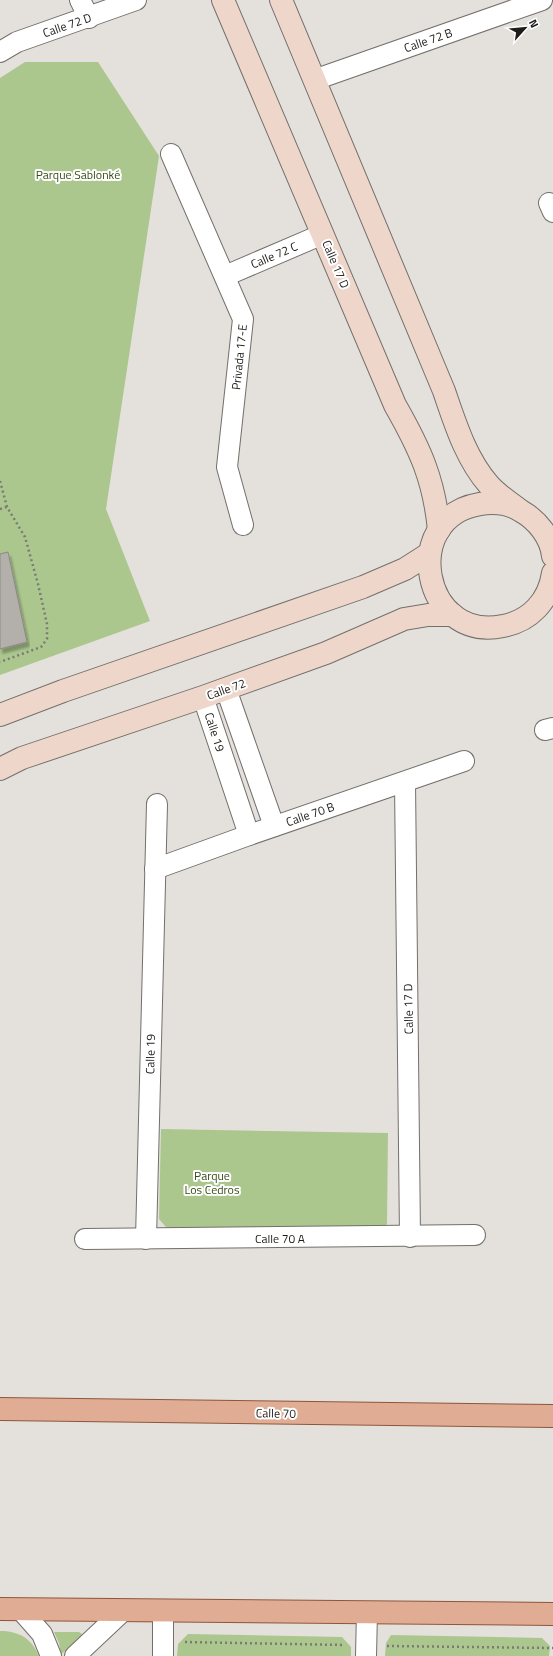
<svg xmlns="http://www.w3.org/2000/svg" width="553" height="1656" font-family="'Titillium Web',sans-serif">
<defs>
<filter id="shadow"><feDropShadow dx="2.5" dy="4.5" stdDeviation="1" flood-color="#0004"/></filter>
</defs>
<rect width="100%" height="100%" fill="#e4e0db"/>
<!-- green -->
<g fill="#abc78e">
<polygon points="25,62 98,62 159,156 106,509 150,621 0,675 0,78"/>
<polygon points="161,1129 388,1133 387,1224 376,1235 171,1233 159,1219"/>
<path d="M0,1631C19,1631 31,1638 39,1656H0Z"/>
<polygon points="54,1632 79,1632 82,1634 81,1640 61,1654 59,1643"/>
<polygon points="188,1634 342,1637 351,1647 351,1656 177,1656 178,1644"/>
<polygon points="391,1635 542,1638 550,1646 549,1656 385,1656 386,1643"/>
</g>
<!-- building -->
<polygon fill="#b3b0ab" stroke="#8d8984" filter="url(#shadow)" points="8,552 27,642 0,649 0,554"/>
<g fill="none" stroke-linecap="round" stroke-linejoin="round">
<defs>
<g id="street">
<polyline points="80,0 89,18"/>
<polyline points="0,52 17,42 136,0"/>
<polyline points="314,80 542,0"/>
<polyline points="171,154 243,319 227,467 243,525"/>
<polyline points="549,203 553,212"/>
<polyline points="225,276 323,234"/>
<polyline points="226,689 274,826"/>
<polyline points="203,697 249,835"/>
<polyline points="545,730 553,728"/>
<polyline points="405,782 410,1237"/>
<polyline points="155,869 249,835 464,761"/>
<polyline points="85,1239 475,1235"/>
<polyline points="146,1239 157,804"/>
<polyline points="20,1609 42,1634 51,1656"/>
<polyline points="75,1656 124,1610"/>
<polyline points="163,1656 163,1610"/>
<polyline points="366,1656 367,1612"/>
</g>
<g id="secondary">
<path d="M223,0L395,405C420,449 434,479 439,530"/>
<path d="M281,0L444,391C455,423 466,459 489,485C497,494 507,501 517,508"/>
<path d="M553,556C551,537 537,520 521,511C509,503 494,502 480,504C399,517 422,643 503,626C530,621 549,601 553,573"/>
<polyline points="0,715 63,691 363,587 405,569 430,553"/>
<polyline points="0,769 22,758 203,697 326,653 404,619 428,615 453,615"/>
</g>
<g id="primary">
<polyline points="0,1409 553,1416"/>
<polyline points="0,1609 553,1614"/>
</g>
</defs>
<!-- street casing -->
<use href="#street" stroke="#73706b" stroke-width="22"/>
<!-- secondary casing -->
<use href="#secondary" stroke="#73706b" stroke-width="24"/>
<!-- primary casing -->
<use href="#primary" stroke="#8e563b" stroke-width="24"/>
<!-- path -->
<g stroke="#7c7a76" stroke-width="2.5" stroke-dasharray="2 3" stroke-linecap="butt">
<polyline points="0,481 7,507 25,537 38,584 47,624 47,639 41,647 0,662"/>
<polyline points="0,509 7,507"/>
<polyline points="185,1642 344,1645"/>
<polyline points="387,1646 553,1648"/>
</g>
<!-- street -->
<use href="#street" stroke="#fff" stroke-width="20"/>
<!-- secondary -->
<use href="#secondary" stroke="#efd6ca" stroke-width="22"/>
<!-- primary -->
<use href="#primary" stroke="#e0ad94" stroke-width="22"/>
</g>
<g text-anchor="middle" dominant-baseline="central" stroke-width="4" stroke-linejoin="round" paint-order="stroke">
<!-- street labels -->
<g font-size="12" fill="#1d1c1a" stroke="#fff">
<text transform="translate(67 25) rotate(-19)">Calle 72 D</text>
<text transform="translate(428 40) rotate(-19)">Calle 72 B</text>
<text transform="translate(274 255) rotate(-23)">Calle 72 C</text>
<text transform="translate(336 264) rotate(67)">Calle 17 D</text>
<text transform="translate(239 357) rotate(-84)">Privada 17-E</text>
<text transform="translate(226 689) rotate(-20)">Calle 72</text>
<text transform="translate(215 732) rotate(72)">Calle 19</text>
<text transform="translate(310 814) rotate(-19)">Calle 70 B</text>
<text transform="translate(408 1009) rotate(-91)">Calle 17 D</text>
<text transform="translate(150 1054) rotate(-89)">Calle 19</text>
<text x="280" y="1238">Calle 70 A</text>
<text transform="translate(276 1413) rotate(1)">Calle 70</text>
</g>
<!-- park labels -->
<g font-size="12" fill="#344c14" stroke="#fff">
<text x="78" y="174">Parque Sablonké</text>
<text x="212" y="1175">Parque<tspan x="212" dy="14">Los Cedros</tspan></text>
</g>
</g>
<!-- north arrow -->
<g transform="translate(525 28) rotate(63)" stroke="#ffffff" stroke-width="3" paint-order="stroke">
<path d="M0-3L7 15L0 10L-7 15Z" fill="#1d1c1a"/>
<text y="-6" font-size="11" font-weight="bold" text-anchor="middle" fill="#1d1c1a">N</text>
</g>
</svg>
